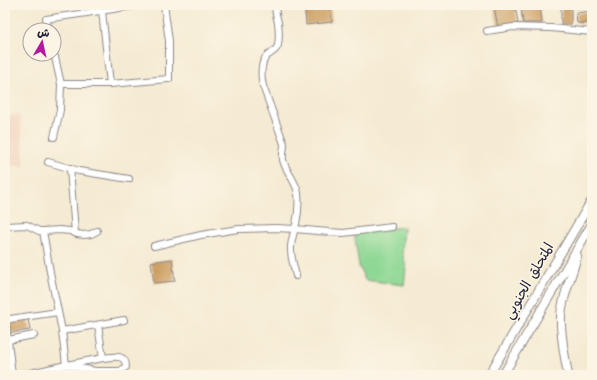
<svg xmlns="http://www.w3.org/2000/svg" width="597" height="380" font-family="Kalam,'Playpen Sans Arabic',sans-serif">
<rect width="100%" height="100%" fill="#fcf5e5"/>
<filter id="ink" filterUnits="userSpaceOnUse"><feTurbulence type="fractalNoise" baseFrequency=".025" numOctaves="2"/><feDisplacementMap in="SourceGraphic" scale="8" xChannelSelector="R" yChannelSelector="G"/><feConvolveMatrix kernelMatrix="1 2 1 2 8 2 1 2 1" color-interpolation-filters="sRGB"/></filter>
<filter id="wash" filterUnits="userSpaceOnUse"><feTurbulence type="fractalNoise" baseFrequency=".012" numOctaves="4" result="noise"/><feDisplacementMap in="SourceGraphic" scale="16" xChannelSelector="R" yChannelSelector="G"/><feGaussianBlur stdDeviation="0.9" result="paint"/><feColorMatrix in="noise" values="0 0 0 0 0 0 0 0 0 0 0 0 0 0 0 0 0 1.4 0 .05"/><feComposite in="paint" operator="in"/></filter>
<g filter="url(#wash)">
<rect width="100%" height="100%" fill="#f5ebd3"/>
<!-- built -->
<polygon fill="#f2d4be" points="5,115 20,115 25,166 5,166"/>
<!-- green -->
<polygon fill="#8fd894" stroke="#587d68" points="404,227 402,252 406,267 404,285 365,280 359,266 354,232"/>
<g id="blocks">
<!-- building -->
<g fill="#cc9d60">
<polygon points="515,5 518,23 498,27 494,7"/>
<rect x="561" y="5" width="10" height="19"/>
<polygon points="575,5 592,5 592,7 576,8"/>
<polygon points="540,6 542,23 523,23 521,7"/>
<polygon points="330,7 332,22 306,25 305,10"/>
<polygon points="592,11 592,23 577,23 576,13"/>
<polygon points="172,259 175,281 154,283 151,262"/>
<polygon points="28,319 30,330 9,333 8,322"/>
</g>
</g>
</g>
<g filter="url(#ink)">
<use href="#blocks" fill-opacity="0" stroke="#8c8687" stroke-width="1"/>
<g fill="none" stroke-linecap="round" stroke-linejoin="round">
<defs>
<g id="minor">
<path d="M276,5C274,11 277,17 278,23C279,30 279,39 278,45C276,52 271,52 267,56C260,62 261,78 263,86L284,144C284,150 282,154 283,160C286,172 296,181 298,193C299,203 298,215 296,224C294,231 292,238 291,246C290,256 294,266 296,276"/>
<polyline points="102,11 110,84"/>
<polyline points="49,30 46,19 140,5"/>
<polyline points="487,31 513,27 551,28 592,32"/>
<polyline points="54,53 61,84 60,110 54,137"/>
<polyline points="61,84 110,84 169,79 169,41 164,5"/>
<polyline points="48,162 79,171 129,179"/>
<polyline points="70,168 75,233"/>
<polyline points="5,226 27,225 39,231 43,231 60,230 70,231 77,234 84,235 91,234 97,231"/>
<path d="M43,231L50,272L62,331L66,365L95,371H120L126,367C126,353 113,357 103,358"/>
<polyline points="154,246 201,235 238,229 276,228 295,229 317,231 343,233 392,227"/>
<polyline points="62,331 124,320"/>
<polyline points="8,340 34,335"/>
<polyline points="12,375 6,324 7,321 10,319 58,312"/>
<polyline points="22,375 66,365 103,358 98,325"/>
</g>
<g id="highway">
<polyline points="489,375 592,200"/>
<polyline points="503,375 592,224"/>
<path d="M568,375C565,356 560,336 561,316C562,298 572,275 577,256"/>
</g>
</defs>
<!-- minor casing -->
<use href="#minor" stroke="#8c8687" stroke-width="8"/>
<!-- highway casing -->
<use href="#highway" stroke="#8c8687" stroke-width="10"/>
<!-- minor -->
<use href="#minor" stroke="#fff" stroke-width="6"/>
<!-- highway -->
<use href="#highway" stroke="#fff" stroke-width="8"/>
</g>
</g>
<g text-anchor="middle" dominant-baseline="central" stroke-width="3" stroke-linejoin="round" paint-order="stroke">
<!-- street labels -->
<g font-size="14" fill="#22223b" stroke="#fcf5e5">
<text transform="translate(529 281) rotate(-60)">المتحلق الجنوبي</text>
</g>
</g>
<!-- margin -->
<rect width="597" height="380" fill="none" stroke="#fcf5e5" stroke-width="20"/>
<!-- north arrow -->
<g transform="translate(42 42) rotate(9)"><circle r="19" fill="#fcf5e5" stroke="#a5a1a1"/>
<path d="M0-3L7 15L0 10L-7 15Z" fill="#b5179e"/>
<text y="-6" font-size="11" font-weight="bold" text-anchor="middle" fill="#22223b">ش</text>
</g>
</svg>
